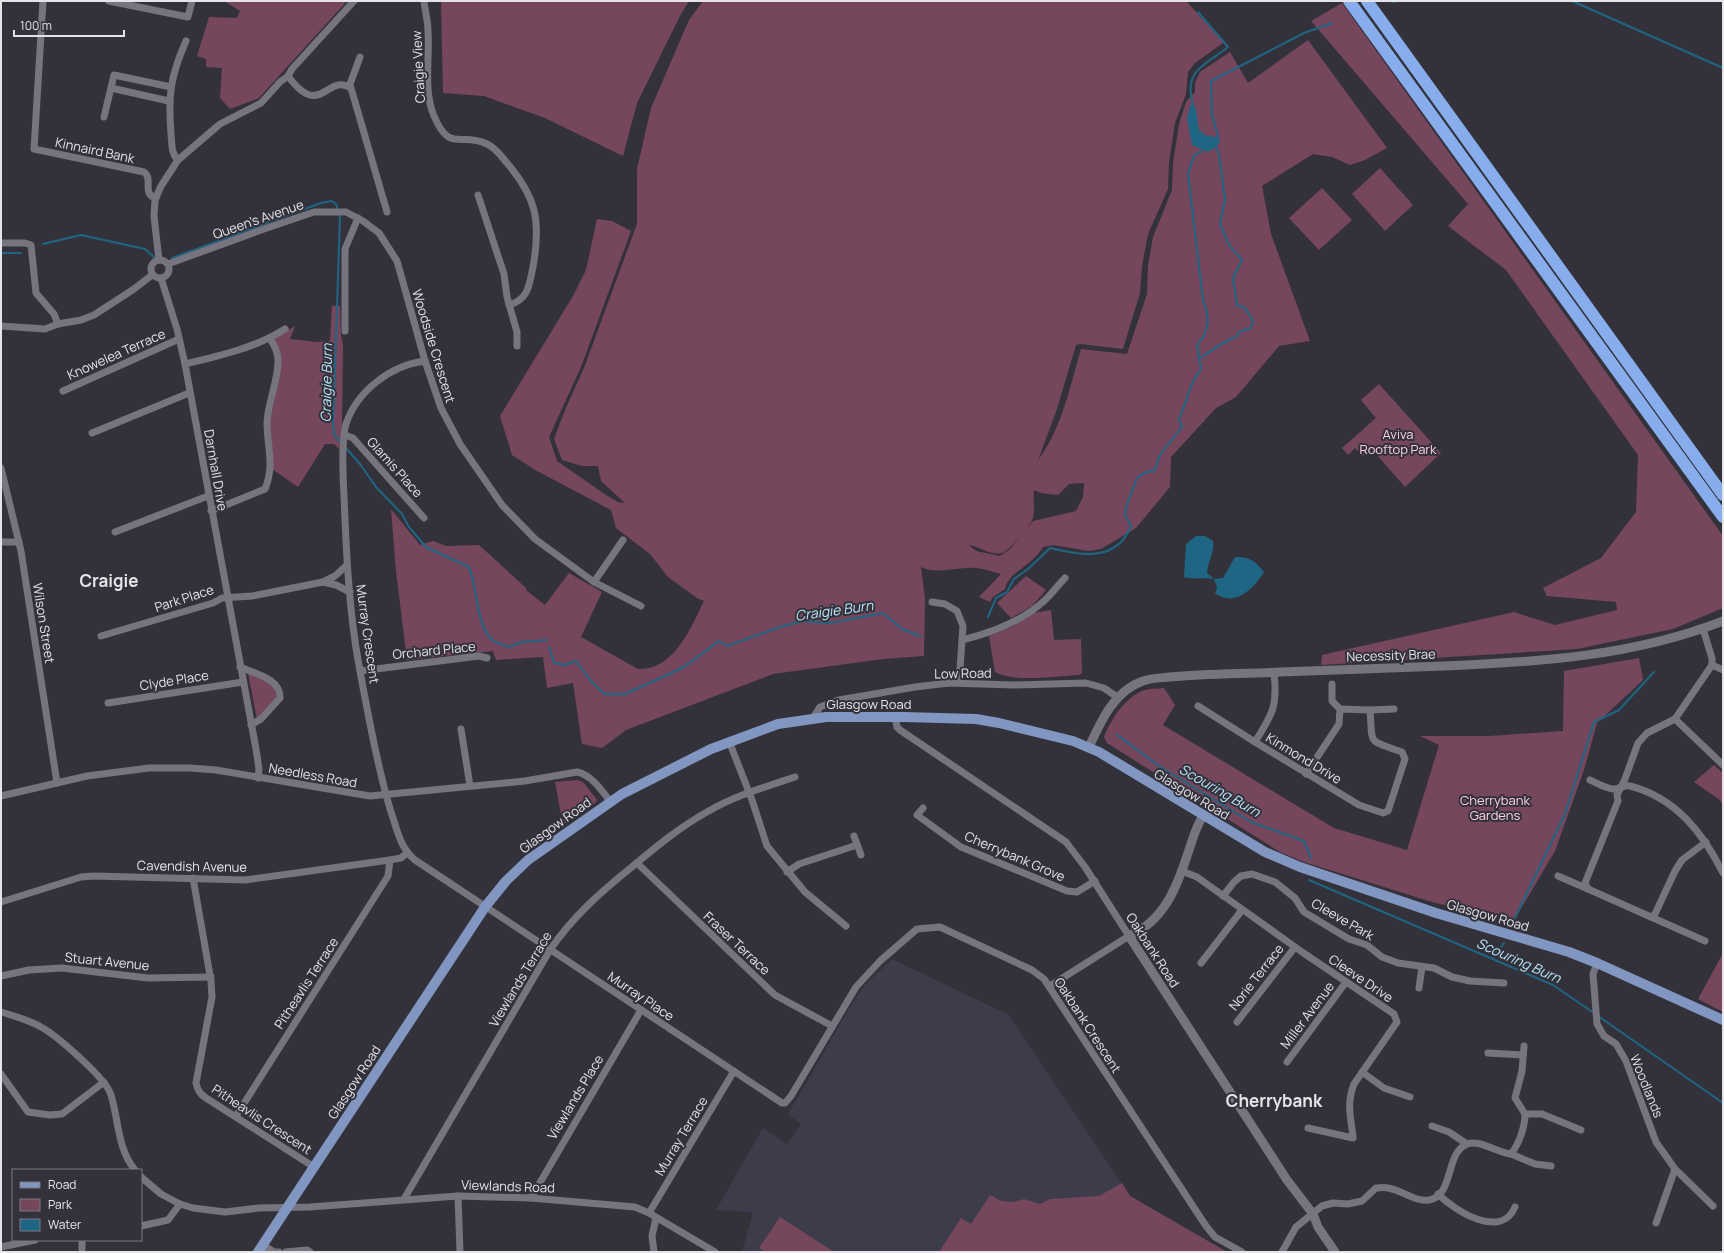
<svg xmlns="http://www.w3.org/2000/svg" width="1724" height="1253" font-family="Manrope,sans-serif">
<rect width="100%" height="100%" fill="#33323b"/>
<!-- built -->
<polygon fill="#3d3c4a" points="892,959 1009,1015 1130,1196 1227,1252 742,1252 753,1212 716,1210 763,1128 787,1144 801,1124 788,1114 854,1000 865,985"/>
<!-- green -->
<g fill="#76475c" fill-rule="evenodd">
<polygon points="224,1 347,1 259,98 230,109 220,98 222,68 206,67 206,59 197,56 209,17 237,18 240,11"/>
<polygon points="441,1 689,1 681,14 637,103 623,156 545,118 484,96 443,93"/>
<path d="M703,1H1186L1224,42L1195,63L1188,72L1186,94L1175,123L1169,162L1168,189L1148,234L1142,266L1140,293L1123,349L1080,344L1076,345L1057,409L1038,460C1062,429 1070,386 1081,349L1127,354L1147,294L1148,266L1153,237L1172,190L1173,163L1179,124L1186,102L1195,92V83L1200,72L1230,52L1248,83L1308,40L1387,148L1365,160L1350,165L1332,157L1313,154L1262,186L1271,234L1310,341L1279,346L1236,397L1216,408L1171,457L1170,487L1136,528L1101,549L1088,551L1054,545L1043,547C1040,551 1037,556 1033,559C1025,568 1007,575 1005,589L993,597L990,602L979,597L1001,574C993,572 985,569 977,568C959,566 937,575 921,567L925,599L924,656L883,659L773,674L626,730L602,748L582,744L573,683L547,688L543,657L496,660L493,651L407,660L396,571L391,509L420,545L433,541L446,546L479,545L526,588L527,591L545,605L569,573L602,592L581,637L638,669C673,671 691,628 704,601L697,598L668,577L650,554L616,528L611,510L537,471L512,455L500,416L573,296L586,270L597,219L612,221L631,231L581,367L549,437L557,461L606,495L618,502L625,503L601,481L598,466H582L562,460L554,439L565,410L584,368L637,224V169L651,108L689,20ZM1084,483L1083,497L1076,511L1033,521L1010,549L1000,556L976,551L969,545C979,546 990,556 1002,553C1009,551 1031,525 1033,518C1035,509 1033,499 1034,490L1041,493L1058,495L1069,484Z"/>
<polygon points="1342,3 1723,536 1723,608 1673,629 1577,649 1321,665 1322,655 1514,612 1555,625 1617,610 1616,602 1547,596 1543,588 1601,558 1636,512 1638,455 1506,270 1448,226 1468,204 1311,21"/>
<polygon points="1380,168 1413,205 1385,231 1352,194"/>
<polygon points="1322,188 1352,220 1319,250 1289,218"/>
<polygon points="332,306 340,306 341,335 343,345 342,426 339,449 334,444 325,444 298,487 272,469 269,422 278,383 273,339 295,326 290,339 317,342 330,341"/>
<polygon points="1379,384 1441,453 1405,487 1371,448 1363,456 1355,448 1348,455 1342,448 1376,418 1361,400"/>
<polygon points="1026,576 1046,590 1032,606 1011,618 997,603"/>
<path d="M1051,610L1054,640L1081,639L1082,673L1079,675C1056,676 1016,683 995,672L989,636L1012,627L1033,613Z"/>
<path d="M1639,658L1643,680L1597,723L1584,770L1555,851L1513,922L1432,902L1304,862L1280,852L1107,743L1104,737C1111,719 1126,696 1145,690C1151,688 1158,689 1164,688L1175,705L1163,725L1334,828L1407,850L1439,745L1420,736H1489L1563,731L1564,671Z"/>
<path d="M248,673C261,679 278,682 276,699L257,719Z"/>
<polygon points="1714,765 1723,773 1723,806 1720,800 1694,782"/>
<polygon points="577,780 583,782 597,800 595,803 563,825 555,782"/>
<polygon points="1723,953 1723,1012 1698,999"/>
<polygon points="1122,1183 1130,1196 1227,1252 939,1252 961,1218 971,1224 990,1195 1001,1201 1013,1202 1024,1199 1040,1204 1050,1199 1099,1196"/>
<polygon points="780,1217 834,1252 765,1252 759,1248"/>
</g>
<!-- water -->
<g fill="#1f6684">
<polygon points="1192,100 1196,110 1199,130 1207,136 1218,137 1220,141 1216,147 1208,152 1192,145 1187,118"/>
<path d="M1196,536H1205L1213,541C1215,552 1208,561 1207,573L1214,579L1223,578L1235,557C1250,556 1255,561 1264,572C1253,589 1235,608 1215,593L1217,587L1214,579C1204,577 1195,580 1184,577L1186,544Z"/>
</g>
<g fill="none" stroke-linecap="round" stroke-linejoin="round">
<!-- stream -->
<g stroke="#1f6684" stroke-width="2">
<polyline points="1558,1 1572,1 1723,68"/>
<polyline points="1392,2 1400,1"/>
<path d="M1192,100C1184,69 1209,63 1228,47L1198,12"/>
<polyline points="1218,137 1212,114 1211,81 1304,33 1332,23"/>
<polyline points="43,244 81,235 145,249 155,258"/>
<polyline points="1,253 21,253"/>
<polyline points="172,258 321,203 332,201 336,204 340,217 333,427 335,436 341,442"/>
<path d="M1200,358C1210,352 1227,339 1236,337L1239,332L1251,328L1253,321L1245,308L1237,305L1233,278L1242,260L1229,245L1220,224L1225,200L1219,155L1216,147"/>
<path d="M345,447L360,464L376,487L402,514L409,527L426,547L469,567C478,589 475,620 491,639C495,643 504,645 509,647L522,642L547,640"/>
<path d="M988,617L996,598L1007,592L1014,579L1028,569L1050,548C1081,555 1116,563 1131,526L1125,515L1127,504L1137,478L1144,473L1155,470L1160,455L1182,427L1179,419C1187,402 1189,384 1201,369L1197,345C1210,331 1210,317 1203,300L1188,174L1194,156L1203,150"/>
<polyline points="549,647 554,663 565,665 576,661 591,681 604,694 625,694 665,676 684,667 719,641 727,646 783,626 804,621 830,623 883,613 902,629 920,636"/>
<polyline points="1117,735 1162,768 1251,822 1304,841 1311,858"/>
<polyline points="1309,880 1553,985 1594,1013"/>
<polyline points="1513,922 1565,814 1594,722 1619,710 1654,672"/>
<polyline points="1492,958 1504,943"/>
<polyline points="1598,1016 1723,1103"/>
</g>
<!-- street -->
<g stroke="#76747f" stroke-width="7">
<path d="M43,1L34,149L144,172C154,179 141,194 156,198"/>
<polyline points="109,1 188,17 192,1"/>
<path d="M424,1C425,11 428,21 428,31C430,58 423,90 434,116C450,154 461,131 487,144C496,148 501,156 507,163C537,198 541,222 533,267C529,285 529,299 509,305"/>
<path d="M288,76C321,121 327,72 351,88L387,212"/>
<polyline points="349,87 360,57"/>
<polyline points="111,88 169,101"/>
<polyline points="104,117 114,75 171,87"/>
<path d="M178,160C171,154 172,143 171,134C168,96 170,77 186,41"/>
<polyline points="478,195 504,274 507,297 517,332 517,346"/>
<polyline points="1,243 25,243 31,245 36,293 54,314 58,324"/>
<circle cx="160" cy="269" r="9"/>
<polyline points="159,260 154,216 155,200 161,186 178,160 220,124 261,103 280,82 288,76 292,69 354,1"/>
<polyline points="168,264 264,229 314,212 346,212 363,221 379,233 397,261 425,361 441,408 460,444 502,505 535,539 594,582 641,606"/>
<polyline points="161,278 177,329 185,364 256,749 259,769 258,778"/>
<polyline points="1,326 45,329 58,324 81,320 94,315 134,289 152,275"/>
<polyline points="345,331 345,249 358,218"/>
<path d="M425,361C391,365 357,391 346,424C341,441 343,478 344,496C346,544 348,593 355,641C358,662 362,682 366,703C373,740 380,776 391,812C397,829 400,848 415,860L782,1103H785L791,1096L856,987L880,961L917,929L940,927L1032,970L1044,979L1206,1226L1215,1237L1242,1252"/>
<path d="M185,364C219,356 255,348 285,329"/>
<polyline points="63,391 179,339"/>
<polyline points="92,433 189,393"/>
<polyline points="345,435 353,438 361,447 424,518"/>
<polyline points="1,468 21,551 57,783"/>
<path d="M211,511L265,489C275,465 267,447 267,422C268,402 278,382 278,361C278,352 275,346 270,339"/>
<polyline points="115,532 208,496"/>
<polyline points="1,542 19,542"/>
<polyline points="323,582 335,576 347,565"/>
<polyline points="594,582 623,540"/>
<polyline points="932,602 945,604 957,611 963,626 959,683"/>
<polyline points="1703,629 1712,658 1712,665 1675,719 1647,733 1638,743 1625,779 1617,795 1618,801 1585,883 1588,889 1651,917 1655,914 1675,871 1682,860 1706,842"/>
<polyline points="101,636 213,603 222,598 252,596 323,582 336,585 350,592"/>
<path d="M962,640C991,633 1022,621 1044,601C1052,594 1058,585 1065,578"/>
<polyline points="1712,665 1723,670"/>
<path d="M240,667C256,674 281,679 280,698L261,719L251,725"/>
<polyline points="360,671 479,656 487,658"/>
<path d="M1274,673C1278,706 1272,715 1255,742L1359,805L1383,813L1388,811L1405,759L1402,752C1366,739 1373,746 1370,710L1394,709"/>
<polyline points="1332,684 1332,701 1340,709"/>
<polyline points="108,703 243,682"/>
<polyline points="1198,706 1255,742"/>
<polyline points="895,717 897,727 900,730 1066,842 1085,867 1129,936 1050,986"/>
<polyline points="813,718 820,707 839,700 915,687 949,683 1014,685 1086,683 1104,688 1117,697"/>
<polyline points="1675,719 1723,765"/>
<polyline points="461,729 470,786"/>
<polyline points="729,741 752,800 767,846 805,892 846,926"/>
<polyline points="1306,774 1339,724 1340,709 1370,710"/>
<path d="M1590,780C1597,783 1605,788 1613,789C1618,790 1624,784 1630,786C1676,798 1703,833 1723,873"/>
<path d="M1,796L87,776L149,768H190L216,770L370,796L525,781L577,772C592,775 602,791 610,801"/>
<polyline points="923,808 917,815 961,847 1067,891 1077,892 1095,881"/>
<polyline points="854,836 861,855"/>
<polyline points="637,863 775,995 832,1026"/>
<path d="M1182,871L1197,877L1302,952L1394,1014L1397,1022L1354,1084C1346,1105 1351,1116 1353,1138L1308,1128"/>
<polyline points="787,872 799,864 857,845"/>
<polyline points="1558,876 1588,889"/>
<path d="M193,878L211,981L212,997L196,1083C198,1091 200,1094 206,1098L314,1167"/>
<polyline points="1223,896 1234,882 1241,876 1252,874 1275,882 1295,898 1304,912 1349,939 1367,945 1382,957 1398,963 1434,968 1452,977 1470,981 1504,983"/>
<polyline points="1,902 81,877 94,876 245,880 390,860 401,858 407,853"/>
<polyline points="1651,917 1705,941"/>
<polyline points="1201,963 1242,910"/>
<polyline points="1597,963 1593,974 1597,1024 1604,1036 1616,1044 1626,1061 1656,1142 1675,1169 1713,1206"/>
<polyline points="1,976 29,970 62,968 148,978 211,977"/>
<polyline points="1419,988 1422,967"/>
<path d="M1,1012C15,1016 29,1020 41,1027C56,1035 107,1079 111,1095C119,1121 117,1148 135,1170"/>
<polyline points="1237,1022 1295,947"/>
<polyline points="1524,1046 1522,1071 1515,1098 1525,1114 1542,1114 1581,1130"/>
<polyline points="1488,1053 1523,1055"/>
<polyline points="1287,1062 1346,982"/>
<polyline points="1362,1072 1384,1088 1410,1097"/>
<polyline points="1,1074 28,1112 50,1115 62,1114 104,1082"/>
<polyline points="236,1116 388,876 390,860"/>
<polyline points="1432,1126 1449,1132 1467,1144"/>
<polyline points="1511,1154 1535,1164 1551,1166"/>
<polyline points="141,1177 161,1194 180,1204 193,1208 225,1212 259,1208 310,1207 458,1196 531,1198 635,1207 649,1213 715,1252"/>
<path d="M1438,1194C1455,1211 1501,1240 1515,1207"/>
<polyline points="458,1196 460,1252"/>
<polyline points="531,1198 641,1010"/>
<path d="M404,1199L550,950C573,916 602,891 633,866C657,846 680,827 707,812C734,796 765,787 795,777"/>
<polyline points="649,1213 734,1071"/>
<polyline points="1656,1223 1675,1169"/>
<polyline points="141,1226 168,1220 180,1204"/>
<polyline points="263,1245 274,1252 279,1252"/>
<polyline points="1,1247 35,1240"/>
<polyline points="82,1252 82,1240"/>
<polyline points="286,1252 307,1250 310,1252"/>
<polyline points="654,1252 652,1236 656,1218"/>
<path d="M1282,1252L1296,1227L1322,1206L1333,1203L1348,1204L1362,1201L1376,1188C1380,1188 1384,1187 1388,1188C1402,1190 1414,1202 1429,1200C1454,1196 1445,1153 1467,1144C1480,1139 1497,1153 1511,1154C1519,1144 1525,1127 1525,1114"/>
</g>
<!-- secondary -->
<g stroke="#76747f" stroke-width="9">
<path d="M1089,747C1101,721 1114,691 1143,681C1151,678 1161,678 1170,677C1207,673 1244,674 1281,672C1335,670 1390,668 1444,666C1539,662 1634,656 1723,621"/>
<path d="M1203,816C1195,828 1193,839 1188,853C1177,887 1164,921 1129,936L1287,1180L1313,1214L1318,1227L1335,1252"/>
</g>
<!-- primary -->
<polyline stroke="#8196c0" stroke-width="10" points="258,1252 485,907 506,881 528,860 622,794 711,749 778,724 826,717 904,717 976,719 999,723 1073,741 1099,752 1265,852 1300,867 1436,913 1569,952 1597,963 1723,1020"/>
<!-- highway -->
<g stroke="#88adec" stroke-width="12">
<polyline points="1349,1 1723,517"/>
<polyline points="1367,1 1723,495"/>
</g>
</g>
<g text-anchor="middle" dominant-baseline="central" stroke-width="4" stroke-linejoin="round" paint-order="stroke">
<!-- street labels -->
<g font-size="13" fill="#e4e4e9" stroke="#33323b">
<text transform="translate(418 67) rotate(-93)">Craigie View</text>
<text transform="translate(95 150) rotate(12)">Kinnaird Bank</text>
<text transform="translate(258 219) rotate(-19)">Queen's Avenue</text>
<text transform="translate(434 346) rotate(73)">Woodside Crescent</text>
<text transform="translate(116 354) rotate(-24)">Knowelea Terrace</text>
<text transform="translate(395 467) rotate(48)">Glamis Place</text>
<text transform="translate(216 470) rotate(80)">Darnhall Drive</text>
<text transform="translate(184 598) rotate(-18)">Park Place</text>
<text transform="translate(44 623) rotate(81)">Wilson Street</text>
<text transform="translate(368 634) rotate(82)">Murray Crescent</text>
<text transform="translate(434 650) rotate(-6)">Orchard Place</text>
<text transform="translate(1391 655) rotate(-2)">Necessity Brae</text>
<text transform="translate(963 673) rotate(-1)">Low Road</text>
<text transform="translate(174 680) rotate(-9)">Clyde Place</text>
<text x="869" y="704">Glasgow Road</text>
<text transform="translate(1304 758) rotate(31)">Kinmond Drive</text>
<text transform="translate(313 775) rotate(10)">Needless Road</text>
<text transform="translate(1192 794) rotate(31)">Glasgow Road</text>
<text transform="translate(555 825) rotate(-36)">Glasgow Road</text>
<text transform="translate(1015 856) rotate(23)">Cherrybank Grove</text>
<text transform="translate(192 866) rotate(1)">Cavendish Avenue</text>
<text transform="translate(1488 915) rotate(16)">Glasgow Road</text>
<text transform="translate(1343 919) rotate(30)">Cleeve Park</text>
<text transform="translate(737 943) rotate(43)">Fraser Terrace</text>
<text transform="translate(1153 950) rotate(57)">Oakbank Road</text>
<text transform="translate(107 961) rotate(6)">Stuart Avenue</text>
<text transform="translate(1256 977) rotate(-52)">Norie Terrace</text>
<text transform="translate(1361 978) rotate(34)">Cleeve Drive</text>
<text transform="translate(520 979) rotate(-59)">Viewlands Terrace</text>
<text transform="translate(306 983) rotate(-57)">Pitheavlis Terrace</text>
<text transform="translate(641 996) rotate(34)">Murray Place</text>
<text transform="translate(1307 1015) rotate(-53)">Miller Avenue</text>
<text transform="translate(1088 1025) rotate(57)">Oakbank Crescent</text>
<text transform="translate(354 1082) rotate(-57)">Glasgow Road</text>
<text transform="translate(1647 1086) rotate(68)">Woodlands</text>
<text transform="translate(575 1097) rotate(-59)">Viewlands Place</text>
<text transform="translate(262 1119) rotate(33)">Pitheavlis Crescent</text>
<text transform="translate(681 1136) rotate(-59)">Murray Terrace</text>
<text transform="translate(508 1186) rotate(2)">Viewlands Road</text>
</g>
<!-- park labels -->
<g font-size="13" fill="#fdd1e3" stroke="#33323b">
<text x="1398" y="434">Aviva<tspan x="1398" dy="15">Rooftop Park</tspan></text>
<text x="1495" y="800">Cherrybank<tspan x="1495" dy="15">Gardens</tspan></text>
</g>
<!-- water labels -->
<g font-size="14" font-style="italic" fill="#b8e3f8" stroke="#33323b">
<text transform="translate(326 383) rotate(-89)">Craigie Burn</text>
<text transform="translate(834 610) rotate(-8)">Craigie Burn</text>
<text transform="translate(1220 790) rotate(30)">Scouring Burn</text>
<text transform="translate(1519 960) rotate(24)">Scouring Burn</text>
</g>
<!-- district labels -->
<g font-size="17" font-weight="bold" fill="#e4e4e9" stroke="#33323b">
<text x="109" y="580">Craigie</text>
<text x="1274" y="1100">Cherrybank</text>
</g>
</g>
<!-- border -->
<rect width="1724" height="1253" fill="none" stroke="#e4e4e9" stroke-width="4"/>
<!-- legend -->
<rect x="12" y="1169" width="130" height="72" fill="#33323b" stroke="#7a7981"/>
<rect x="20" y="1182" width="20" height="6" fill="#8196c0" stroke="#7a7981"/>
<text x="48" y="1189" font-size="12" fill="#e4e4e9">Road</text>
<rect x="20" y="1199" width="20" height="12" fill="#76475c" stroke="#7a7981"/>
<text x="48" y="1209" font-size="12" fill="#e4e4e9">Park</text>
<rect x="20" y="1219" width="20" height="12" fill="#1f6684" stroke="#7a7981"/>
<text x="48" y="1229" font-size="12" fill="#e4e4e9">Water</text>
<!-- scale -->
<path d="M14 30v6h110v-6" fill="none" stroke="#e4e4e9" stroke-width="2"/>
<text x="20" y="30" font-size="12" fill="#e4e4e9" stroke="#33323b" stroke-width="3" paint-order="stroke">100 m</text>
</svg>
